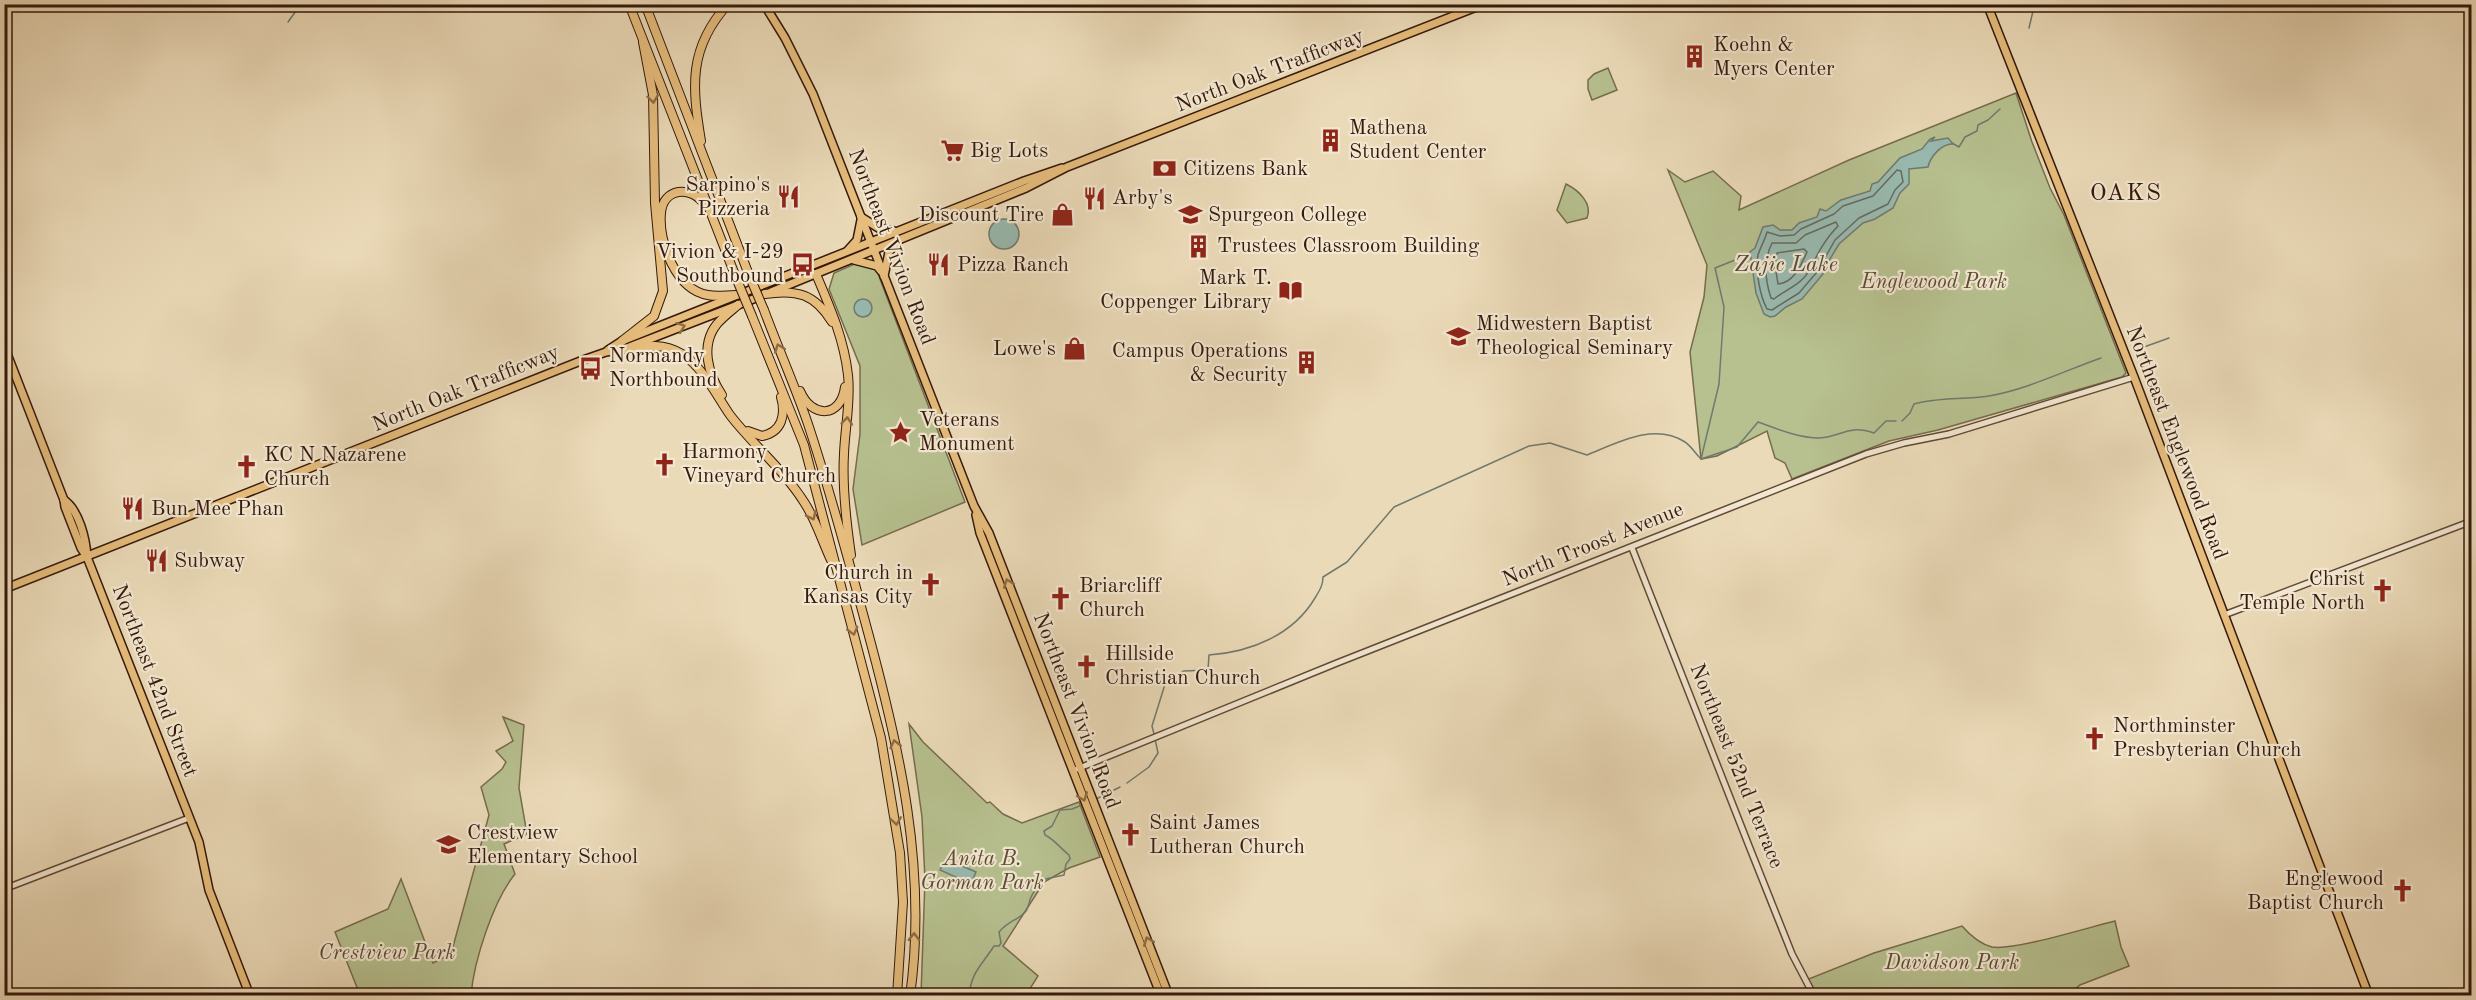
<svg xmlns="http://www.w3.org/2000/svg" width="2476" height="1000" font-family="'Old Standard TT',serif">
<rect width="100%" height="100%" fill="#ebdab8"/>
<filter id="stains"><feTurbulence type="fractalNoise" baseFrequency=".00333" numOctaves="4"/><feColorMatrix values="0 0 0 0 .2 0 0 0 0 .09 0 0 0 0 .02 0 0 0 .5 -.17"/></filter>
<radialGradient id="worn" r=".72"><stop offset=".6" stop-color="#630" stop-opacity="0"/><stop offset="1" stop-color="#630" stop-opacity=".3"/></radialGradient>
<!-- green -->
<g fill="#b7c08f" stroke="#766c4d" stroke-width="1.5">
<polygon points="1608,68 1617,90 1592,100 1588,89 1588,80 1594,74"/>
<polygon points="2016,93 2032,142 2050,188 2064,215 2126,373 2122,377 1938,430 1889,441 1792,479 1785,463 1775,458 1767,431 1717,456 1701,459 1690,352 1704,297 1707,265 1668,170 1685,182 1713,171 1741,196 1739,210 1849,160"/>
<path d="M1566,184C1578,190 1593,203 1587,218L1567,223L1557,210Z"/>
<polygon points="859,262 875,266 965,502 862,545 853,489 860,434 860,366 829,289 834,273"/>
<path d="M503,717L524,725L519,788L527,834L504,844L515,874C493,901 474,961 471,995H360L335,932L388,909L401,879L433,963L451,954L489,815L481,787L502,769L506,762L496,751L513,741Z"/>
<polygon points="909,724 923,742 987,803 990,802 1003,814 1022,823 1079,802 1100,857 1069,868 1044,882 1003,946 1038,976 1026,995 921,995 925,880 922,817"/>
<path d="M2115,921L2121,947L2129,966L2080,985L2067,996L1815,995L1806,980L1874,953L1962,926C1969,934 1980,944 1992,947C2013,951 2090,927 2115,921Z"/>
</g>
<!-- water -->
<g fill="#98bab0" stroke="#707a6e" stroke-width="1.5">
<path d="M1935,137L1931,141L1948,138L1953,144C1942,143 1930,157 1928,167L1909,169V184L1900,193L1893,208L1875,219L1863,223L1839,244L1824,269L1823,274L1802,299L1786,307L1775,316L1770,317L1764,314L1756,293L1750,252L1755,248L1763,227L1773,225L1780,230H1792L1799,223L1817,217L1820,209L1826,211L1841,200L1870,191L1872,184L1878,182L1900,158L1922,149L1930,139Z"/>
<circle cx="1004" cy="234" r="15"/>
<circle cx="863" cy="308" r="9"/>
<polygon points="946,859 976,872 971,884 940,870"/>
</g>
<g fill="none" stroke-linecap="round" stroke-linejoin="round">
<!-- shore -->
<g stroke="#666a5e" stroke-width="1.5">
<path d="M1897,170L1901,171L1903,182L1895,190L1888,204L1859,218L1835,240L1817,272L1799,293L1772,310L1767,309C1760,296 1755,270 1758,255C1760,248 1765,240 1767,232L1780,236L1794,235L1801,229L1834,214L1843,206L1873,196Z"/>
<path d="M1836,222L1838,226C1825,239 1818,253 1810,269C1802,285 1786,289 1774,299L1771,298C1765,280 1763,261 1772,243H1796L1805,235Z"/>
<path d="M1804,249L1807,252C1801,265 1794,283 1778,284L1775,265L1777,253Z"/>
</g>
<!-- stream -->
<g stroke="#707a6e" stroke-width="1.5">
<polyline points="288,22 301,4"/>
<polyline points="2029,28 2033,11"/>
<polyline points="1952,143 1959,147 1965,137 1977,131 1978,125 1988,120 2000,109"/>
<polyline points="2144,347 2169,338"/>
<path d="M1902,421L1910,413L1914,404C1939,397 1964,400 1989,396C2028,389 2064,371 2101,358"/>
<polyline points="1701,459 1719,384 1724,307 1715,268 1740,258"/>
<path d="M1174,677L1184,671L1208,670L1209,655C1251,652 1293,635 1315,598C1319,591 1323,586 1323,577L1347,562L1394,507L1529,446L1550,443L1587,455C1617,443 1654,422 1685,442C1691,446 1696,454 1701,459L1737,447L1758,422C1777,429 1799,438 1819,438C1842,437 1847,424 1874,433L1886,421H1896"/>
<polyline points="1154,734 1152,726 1166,681"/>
<polyline points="1127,783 1149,767 1158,753 1155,739"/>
<polyline points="1096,799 1120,787"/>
<path d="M969,996C971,972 982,965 994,946H999L1001,943L999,932C1009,920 1019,920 1026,911C1029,906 1029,902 1031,897C1034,890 1039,887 1041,880L1064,875L1066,864L1070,859L1069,855C1061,849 1054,839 1045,835L1044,831L1052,826L1060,810L1072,809L1082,805"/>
</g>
<defs>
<g id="minor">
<polyline points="1632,548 1749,846 1792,954 1814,996"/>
<polyline points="2224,615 2472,521"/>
<polyline points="1077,769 1337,663 1866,454 1904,443 1949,434 2134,377"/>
<polyline points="4,889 189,818"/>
</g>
<g id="major">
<polyline points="764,4 785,38 813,94 974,506 989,533 1169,996"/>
<polyline points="1987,4 2134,377 2369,996"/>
<polyline points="861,217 880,229 894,231"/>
<polyline points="848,250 857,240 861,220"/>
<polyline points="854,260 877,266 881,271"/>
<polyline points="884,276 889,252 899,240"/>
<polyline points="771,292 1026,188 1067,167 1484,4"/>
<polyline points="4,346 64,500 65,507 81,548 87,557 199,842 209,890 250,996"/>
<polyline points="608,350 622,341 1024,181 1062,168"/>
<path d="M64,500C79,510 86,539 87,557"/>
<polyline points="976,515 980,533 1161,996"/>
<polyline points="4,589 583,360 606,352 624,349 761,296"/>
</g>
<g id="highway">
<polyline points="629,4 737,280"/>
<polyline points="645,4 749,275"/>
<path d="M701,141C692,87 688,48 728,4"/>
<path d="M704,204C691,185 663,188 661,213C658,242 676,290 708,295C717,297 727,295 736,295"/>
<path d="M816,274C830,307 844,339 848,375C851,401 845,427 844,454C842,488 846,521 851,555"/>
<path d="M765,294C797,289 815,294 832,322"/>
<path d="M764,310C778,348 795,386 808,424C830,490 848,558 866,625C899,746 928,869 910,996"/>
<polyline points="752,316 804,445 881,738 900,853 903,902 897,996"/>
<polyline points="622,341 654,316 663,291 655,203 653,95 643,42"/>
<path d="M624,349C644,346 663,342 682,354C703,367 716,395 730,415C753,445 783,469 804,502C816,520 822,541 831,560"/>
<path d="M800,391C812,419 841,418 845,387"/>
<path d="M722,395C708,374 700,345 717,324C723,317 731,311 738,305"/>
<path d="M748,431L762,436C782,432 786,415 781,397"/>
</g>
</defs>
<!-- minor casing -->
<use href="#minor" stroke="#624936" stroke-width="8"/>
<!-- major casing -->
<use href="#major" stroke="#35190b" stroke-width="10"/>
<!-- highway casing -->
<use href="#highway" stroke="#35190b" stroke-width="10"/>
<!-- minor -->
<use href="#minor" stroke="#f2e7d1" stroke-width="5"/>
<!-- major -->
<use href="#major" stroke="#e6bd7c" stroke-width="7"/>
<!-- highway -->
<use href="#highway" stroke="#e6bd7c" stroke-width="8"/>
<defs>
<g id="highway-bridge">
<polyline points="749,275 764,310"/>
<polyline points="737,280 752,316"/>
</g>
</defs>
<!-- highway-bridge casing -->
<use href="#highway-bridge" stroke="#35190b" stroke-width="10" stroke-linecap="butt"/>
<!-- highway-bridge -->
<use href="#highway-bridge" stroke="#e6bd7c" stroke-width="8"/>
</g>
<!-- one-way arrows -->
<defs><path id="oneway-chevron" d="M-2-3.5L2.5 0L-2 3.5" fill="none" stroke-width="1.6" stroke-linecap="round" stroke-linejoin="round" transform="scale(1.5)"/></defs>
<g stroke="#8e6b44">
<use href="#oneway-chevron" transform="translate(653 99) rotate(83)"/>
<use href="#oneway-chevron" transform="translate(681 327) rotate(-21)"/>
<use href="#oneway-chevron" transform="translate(779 348) rotate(-111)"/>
<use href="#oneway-chevron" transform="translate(847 421) rotate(-85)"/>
<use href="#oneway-chevron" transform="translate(812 516) rotate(64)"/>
<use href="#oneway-chevron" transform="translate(1008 583) rotate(-111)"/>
<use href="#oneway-chevron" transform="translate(853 631) rotate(75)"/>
<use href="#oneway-chevron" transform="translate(895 744) rotate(-103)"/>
<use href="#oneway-chevron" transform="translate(1083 797) rotate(69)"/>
<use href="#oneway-chevron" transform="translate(896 821) rotate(82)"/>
<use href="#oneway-chevron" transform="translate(914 937) rotate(-89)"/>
<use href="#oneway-chevron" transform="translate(1148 941) rotate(-111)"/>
</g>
<!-- icons -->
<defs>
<symbol id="building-bare" viewBox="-9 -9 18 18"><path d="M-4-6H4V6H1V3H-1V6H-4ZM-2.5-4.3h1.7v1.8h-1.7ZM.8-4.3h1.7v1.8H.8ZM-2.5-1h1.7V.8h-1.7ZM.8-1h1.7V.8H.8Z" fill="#8f2418" stroke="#f2e7d1" stroke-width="2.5" paint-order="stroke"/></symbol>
<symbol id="supermarket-bare" viewBox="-9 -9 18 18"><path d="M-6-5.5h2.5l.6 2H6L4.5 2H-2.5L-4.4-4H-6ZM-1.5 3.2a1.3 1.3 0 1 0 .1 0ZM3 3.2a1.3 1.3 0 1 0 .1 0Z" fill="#8f2418" stroke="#f2e7d1" stroke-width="2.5" paint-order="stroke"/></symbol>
<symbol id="bank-bare" viewBox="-9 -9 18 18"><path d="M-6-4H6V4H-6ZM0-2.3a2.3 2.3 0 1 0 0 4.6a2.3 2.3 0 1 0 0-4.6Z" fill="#8f2418" stroke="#f2e7d1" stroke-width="2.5" paint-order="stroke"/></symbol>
<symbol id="restaurant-bare" viewBox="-9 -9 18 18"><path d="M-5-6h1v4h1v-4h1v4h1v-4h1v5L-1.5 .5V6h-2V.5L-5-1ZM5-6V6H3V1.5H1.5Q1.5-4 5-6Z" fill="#8f2418" stroke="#f2e7d1" stroke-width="2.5" paint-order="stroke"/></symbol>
<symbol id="shop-bare" viewBox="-9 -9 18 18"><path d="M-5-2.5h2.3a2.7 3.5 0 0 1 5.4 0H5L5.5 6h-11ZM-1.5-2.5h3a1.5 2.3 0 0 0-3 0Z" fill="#8f2418" stroke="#f2e7d1" stroke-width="2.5" paint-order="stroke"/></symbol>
<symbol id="university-bare" viewBox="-9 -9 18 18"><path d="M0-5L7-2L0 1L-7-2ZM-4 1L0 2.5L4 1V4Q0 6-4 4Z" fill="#8f2418" stroke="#f2e7d1" stroke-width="2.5" paint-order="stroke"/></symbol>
<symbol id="bus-bare" viewBox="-9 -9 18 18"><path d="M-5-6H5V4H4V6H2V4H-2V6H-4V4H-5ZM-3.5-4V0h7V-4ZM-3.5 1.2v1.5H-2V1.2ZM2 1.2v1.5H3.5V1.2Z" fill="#8f2418" stroke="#f2e7d1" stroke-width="2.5" paint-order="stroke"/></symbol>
<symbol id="library-bare" viewBox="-9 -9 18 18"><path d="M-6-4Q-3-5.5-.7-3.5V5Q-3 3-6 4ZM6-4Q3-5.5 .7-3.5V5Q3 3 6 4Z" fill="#8f2418" stroke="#f2e7d1" stroke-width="2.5" paint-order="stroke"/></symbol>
<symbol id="sight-bare" viewBox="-9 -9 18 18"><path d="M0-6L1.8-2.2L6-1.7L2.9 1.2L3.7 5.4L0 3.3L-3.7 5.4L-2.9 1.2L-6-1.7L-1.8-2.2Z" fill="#8f2418" stroke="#f2e7d1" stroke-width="2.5" paint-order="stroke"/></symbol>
<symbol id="church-bare" viewBox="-9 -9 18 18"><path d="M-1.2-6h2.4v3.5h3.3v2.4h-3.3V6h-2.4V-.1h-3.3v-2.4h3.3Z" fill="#8f2418" stroke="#f2e7d1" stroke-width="2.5" paint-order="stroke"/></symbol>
<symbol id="school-bare" viewBox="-9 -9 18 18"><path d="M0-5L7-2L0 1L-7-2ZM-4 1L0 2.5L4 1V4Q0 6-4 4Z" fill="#8f2418" stroke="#f2e7d1" stroke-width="2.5" paint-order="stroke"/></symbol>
</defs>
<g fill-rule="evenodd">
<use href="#building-bare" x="1678" y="40" width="33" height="33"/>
<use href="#building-bare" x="1314" y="124" width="33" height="33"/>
<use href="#supermarket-bare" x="936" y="134" width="33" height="33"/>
<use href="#bank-bare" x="1148" y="152" width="33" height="33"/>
<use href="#restaurant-bare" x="772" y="180" width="33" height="33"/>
<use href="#restaurant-bare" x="1078" y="182" width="33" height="33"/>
<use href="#shop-bare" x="1046" y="198" width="33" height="33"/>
<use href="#university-bare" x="1174" y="198" width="33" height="33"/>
<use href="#building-bare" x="1182" y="230" width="33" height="33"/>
<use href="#bus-bare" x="786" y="248" width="33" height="33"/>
<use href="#restaurant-bare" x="922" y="248" width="33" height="33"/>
<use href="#library-bare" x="1274" y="274" width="33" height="33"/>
<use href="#university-bare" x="1442" y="320" width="33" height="33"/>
<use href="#shop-bare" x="1058" y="332" width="33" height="33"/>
<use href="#building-bare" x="1290" y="346" width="33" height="33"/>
<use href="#bus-bare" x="574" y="352" width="33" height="33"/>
<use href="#sight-bare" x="884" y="416" width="33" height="33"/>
<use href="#church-bare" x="648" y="448" width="33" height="33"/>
<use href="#church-bare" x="230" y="450" width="33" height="33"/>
<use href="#restaurant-bare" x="116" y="492" width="33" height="33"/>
<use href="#restaurant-bare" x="140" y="544" width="33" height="33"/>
<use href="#church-bare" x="914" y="568" width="33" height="33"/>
<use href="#church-bare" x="2366" y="574" width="33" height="33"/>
<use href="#church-bare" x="1044" y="582" width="33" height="33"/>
<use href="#church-bare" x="1070" y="650" width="33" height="33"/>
<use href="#church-bare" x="2078" y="722" width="33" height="33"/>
<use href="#church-bare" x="1114" y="818" width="33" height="33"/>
<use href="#school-bare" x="432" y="828" width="33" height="33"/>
<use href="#church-bare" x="2386" y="874" width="33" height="33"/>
</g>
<g text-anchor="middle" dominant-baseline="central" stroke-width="4.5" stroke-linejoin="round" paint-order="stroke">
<!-- poi labels -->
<g font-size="21" fill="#35190b" stroke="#f2e7d1" text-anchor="start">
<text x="1713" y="45">Koehn &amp;<tspan x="1713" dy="24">Myers Center</tspan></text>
<text x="1349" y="128">Mathena<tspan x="1349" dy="24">Student Center</tspan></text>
<text x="970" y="151">Big Lots</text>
<text x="1183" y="169">Citizens Bank</text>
<text x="770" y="185" text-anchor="end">Sarpino's<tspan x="770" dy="24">Pizzeria</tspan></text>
<text x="1112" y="198">Arby's</text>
<text x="1044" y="215" text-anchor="end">Discount Tire</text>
<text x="1208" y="215">Spurgeon College</text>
<text x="1217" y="246">Trustees Classroom Building</text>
<text x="784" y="252" text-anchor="end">Vivion &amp; I-29<tspan x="784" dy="24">Southbound</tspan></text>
<text x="957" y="265">Pizza Ranch</text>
<text x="1272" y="278" text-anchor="end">Mark T.<tspan x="1272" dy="24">Coppenger Library</tspan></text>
<text x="1476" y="324">Midwestern Baptist<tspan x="1476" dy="24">Theological Seminary</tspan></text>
<text x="1056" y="349" text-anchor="end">Lowe's</text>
<text x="1288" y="351" text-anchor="end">Campus Operations<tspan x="1288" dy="24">&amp; Security</tspan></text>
<text x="609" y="356">Normandy<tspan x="609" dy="24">Northbound</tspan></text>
<text x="919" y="420">Veterans<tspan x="919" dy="24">Monument</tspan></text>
<text x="682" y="452">Harmony<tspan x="682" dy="24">Vineyard Church</tspan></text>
<text x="264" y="455">KC N Nazarene<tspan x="264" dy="24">Church</tspan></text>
<text x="151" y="509">Bun Mee Phan</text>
<text x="174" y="561">Subway</text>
<text x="913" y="573" text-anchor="end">Church in<tspan x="913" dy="24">Kansas City</tspan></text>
<text x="2365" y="579" text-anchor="end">Christ<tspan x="2365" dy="24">Temple North</tspan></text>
<text x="1079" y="586">Briarcliff<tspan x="1079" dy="24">Church</tspan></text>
<text x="1105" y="654">Hillside<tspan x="1105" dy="24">Christian Church</tspan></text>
<text x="2113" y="726">Northminster<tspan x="2113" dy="24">Presbyterian Church</tspan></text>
<text x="1149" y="823">Saint James<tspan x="1149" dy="24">Lutheran Church</tspan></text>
<text x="467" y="833">Crestview<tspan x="467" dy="24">Elementary School</tspan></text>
<text x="2384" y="879" text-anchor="end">Englewood<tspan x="2384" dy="24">Baptist Church</tspan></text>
</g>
<!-- street labels -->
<g font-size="21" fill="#35190b" stroke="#f2e7d1">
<text transform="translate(1270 71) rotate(-21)">North Oak Trafficway</text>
<text transform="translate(891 247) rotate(69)">Northeast Vivion Road</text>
<text transform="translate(466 389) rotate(-22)">North Oak Trafficway</text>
<text transform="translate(2176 443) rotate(69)">Northeast Englewood Road</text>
<text transform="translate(1593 545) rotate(-22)">North Troost Avenue</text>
<text transform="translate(154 681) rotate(69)">Northeast 42nd Street</text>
<text transform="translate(1076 711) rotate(69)">Northeast Vivion Road</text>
<text transform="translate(1736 766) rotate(68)">Northeast 52nd Terrace</text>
</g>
<!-- park labels -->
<g font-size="21" font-style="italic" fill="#5c4b33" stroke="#f2e7d1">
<text x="1934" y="282">Englewood Park</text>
<text x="982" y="859">Anita B.<tspan x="982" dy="24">Gorman Park</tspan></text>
<text x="387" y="953">Crestview Park</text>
<text x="1952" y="963">Davidson Park</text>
</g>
<!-- water labels -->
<g font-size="22" font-style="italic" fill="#53493d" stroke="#f2e7d1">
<text x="1786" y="265">Zajic Lake</text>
</g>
<!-- quarter labels -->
<g font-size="24" letter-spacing="1.5" fill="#35190b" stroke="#f2e7d1">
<text x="2126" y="194">OAKS</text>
</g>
</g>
<!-- margin -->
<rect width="2476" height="1000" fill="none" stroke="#ebdab8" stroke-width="24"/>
<rect x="6" y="6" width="2464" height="988" fill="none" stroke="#35190b" stroke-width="3"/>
<rect x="12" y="12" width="2452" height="976" fill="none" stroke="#35190b" stroke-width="1.5"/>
<rect width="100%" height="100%" filter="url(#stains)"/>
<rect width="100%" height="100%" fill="url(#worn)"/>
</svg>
